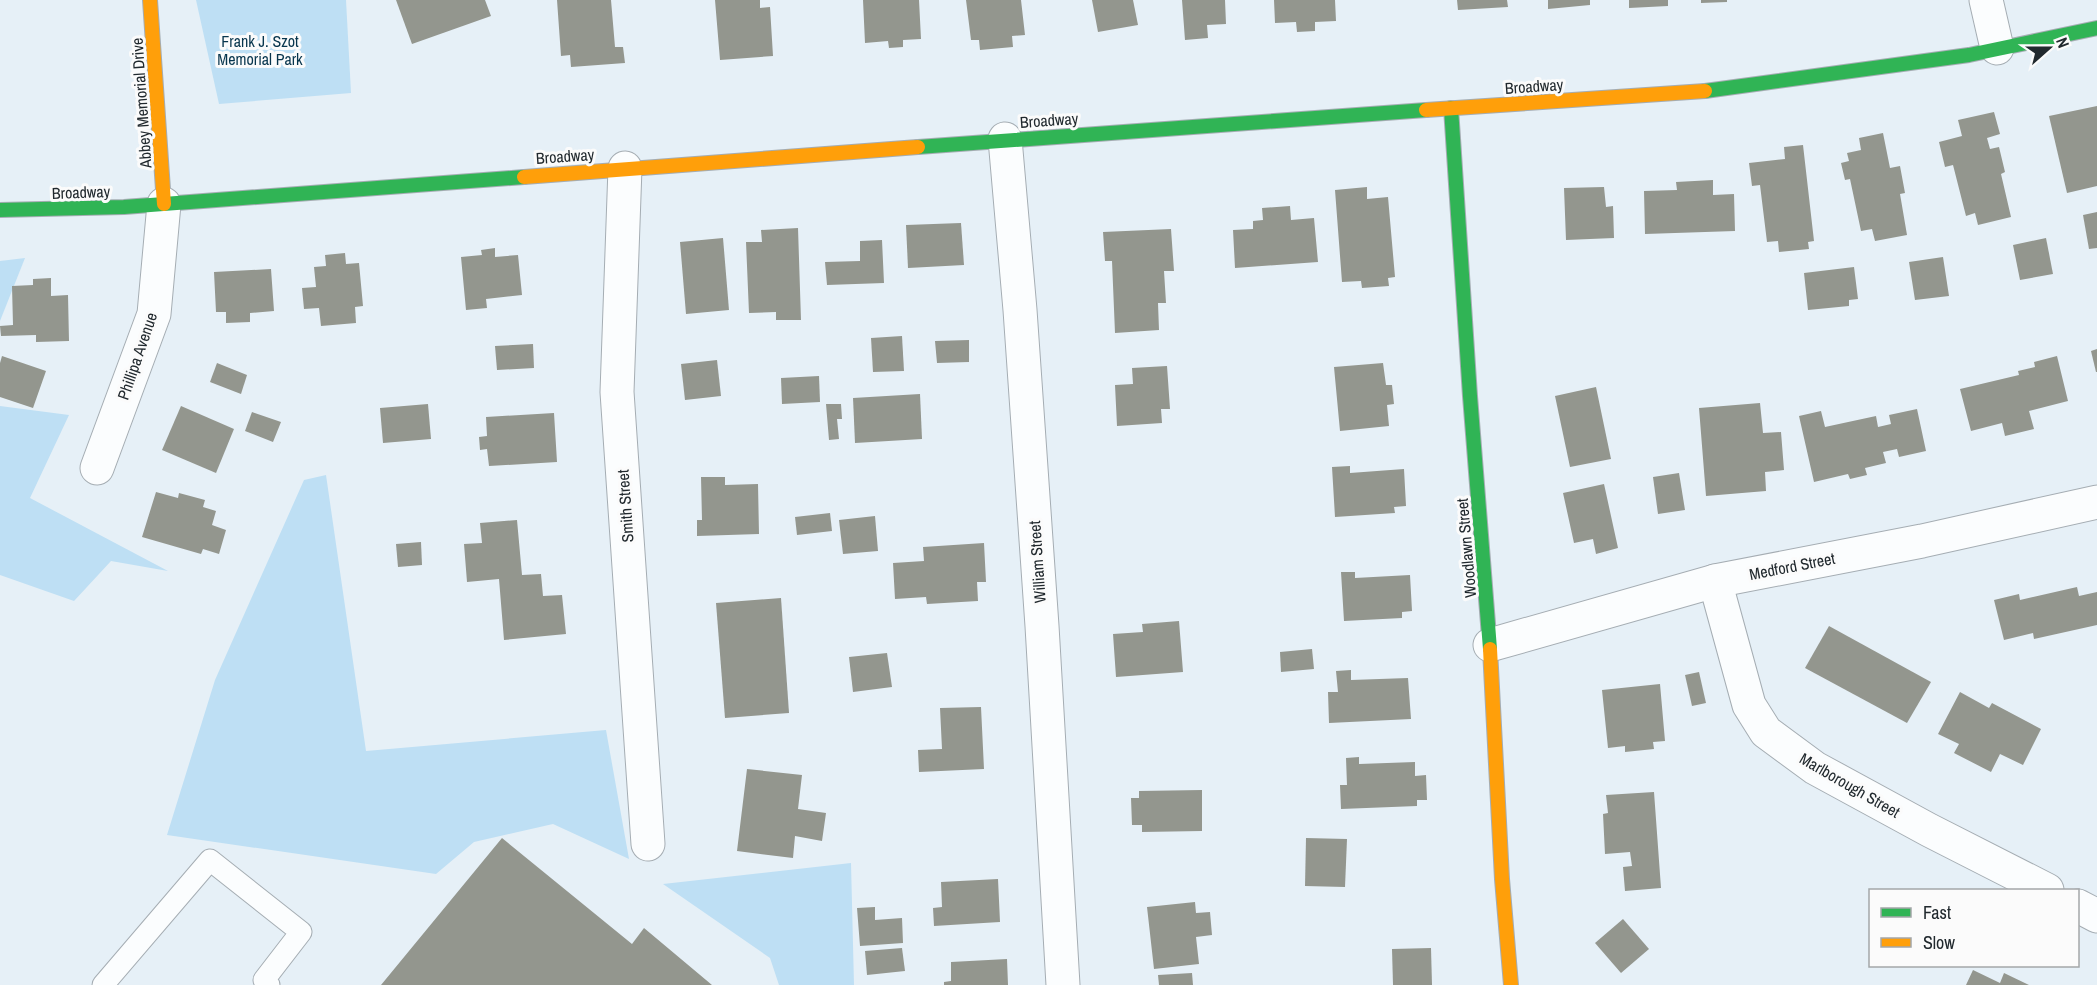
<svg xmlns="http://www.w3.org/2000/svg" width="2097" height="985" font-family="'Archivo Narrow',sans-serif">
<rect width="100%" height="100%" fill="#e6f0f7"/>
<!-- green -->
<g fill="#bedff4">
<polygon points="196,0 346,0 351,93 219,104"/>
<polygon points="25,258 0,321 0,261"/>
<polygon points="0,406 69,415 30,498 168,571 111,561 74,601 0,575"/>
<polygon points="326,475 366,751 606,730 629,859 553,824 474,842 436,874 167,835 215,680 304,480"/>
<polygon points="851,863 854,985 779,985 770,958 663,884"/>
</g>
<!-- building -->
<g fill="#93968e">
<polygon points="396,0 485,0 491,16 412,44"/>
<polygon points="557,0 611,0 615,47 623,47 625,63 571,67 570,55 561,56"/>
<polygon points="715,0 760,0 760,8 770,7 773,56 720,60"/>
<polygon points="863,0 919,0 921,39 903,40 903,47 889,48 888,41 865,43"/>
<polygon points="966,0 1021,0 1025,35 1012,36 1013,47 980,50 979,40 971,40"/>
<polygon points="1092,0 1133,0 1138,25 1098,32"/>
<polygon points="1182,0 1225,0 1226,24 1207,25 1208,38 1185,40"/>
<polygon points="1274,0 1335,0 1336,21 1315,22 1315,31 1297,32 1296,22 1275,23"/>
<polygon points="1457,0 1507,0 1508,7 1458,10"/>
<polygon points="1548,0 1590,0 1590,5 1548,9"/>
<polygon points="1629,0 1668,0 1668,6 1629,8"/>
<polygon points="1701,0 1727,0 1727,2 1701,3"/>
<polygon points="2097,106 2097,186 2067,193 2049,116"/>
<polygon points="1994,112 2000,134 1987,138 1990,149 1999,147 2005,172 2001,174 2011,217 1978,225 1975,213 1966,216 1953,165 1945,167 1939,142 1962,136 1958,120"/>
<polygon points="1883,133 1890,168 1900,166 1905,193 1900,194 1907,235 1875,241 1872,229 1861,231 1850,179 1845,180 1841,163 1849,161 1847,153 1861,150 1859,138"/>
<polygon points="1803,145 1814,241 1808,242 1809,249 1779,252 1778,241 1767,242 1760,185 1752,186 1749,163 1785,159 1784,147"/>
<polygon points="1713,180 1713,195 1734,194 1735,231 1645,234 1644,191 1677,190 1676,182"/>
<polygon points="1367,187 1367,199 1388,197 1395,277 1388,278 1389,286 1362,288 1361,281 1342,282 1335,190"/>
<polygon points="1604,187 1606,207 1613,206 1614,238 1566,240 1564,188"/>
<polygon points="1290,206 1291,220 1314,218 1318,262 1235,268 1233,230 1253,229 1253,221 1263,220 1262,208"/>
<polygon points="2097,212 2097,248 2089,249 2083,215"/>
<polygon points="961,223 964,265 908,268 906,225"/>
<polygon points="798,228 801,320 776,320 776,312 749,313 746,242 762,242 761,230"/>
<polygon points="1171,229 1174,271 1164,271 1166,303 1158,303 1159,330 1115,333 1112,261 1105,261 1103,232"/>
<polygon points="723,238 729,310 686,314 680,242"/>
<polygon points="2046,238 2053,274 2020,280 2013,245"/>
<polygon points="882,240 884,283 827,285 825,262 860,261 860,241"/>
<polygon points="495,248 495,257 518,255 522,295 486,299 487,308 466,310 461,257 482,255 481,250"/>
<polygon points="345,253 346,264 359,263 363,306 355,307 356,323 321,326 319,308 304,309 302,288 316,287 314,267 326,266 325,255"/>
<polygon points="1943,257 1949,296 1915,300 1909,262"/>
<polygon points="1854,267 1858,299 1849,300 1849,306 1808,310 1804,273"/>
<polygon points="271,269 274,311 250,313 250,322 226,323 226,312 216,312 214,272"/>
<polygon points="51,278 51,296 68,295 69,341 36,342 36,335 1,336 0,326 13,325 12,286 33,285 33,279"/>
<polygon points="902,336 904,371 873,372 871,338"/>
<polygon points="969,340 969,362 937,363 935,341"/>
<polygon points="533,344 534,368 497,370 495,346"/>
<polygon points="2097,349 2097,372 2096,372 2091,351"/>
<polygon points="2,356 46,371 33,408 0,397 0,363"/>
<polygon points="2057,356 2068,401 2029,411 2034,429 2005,436 2002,423 1971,431 1960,389 2019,375 2018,371 2035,367 2034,362"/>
<polygon points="717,360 721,396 685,400 681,364"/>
<polygon points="217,363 247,375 241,394 210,382"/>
<polygon points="1383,363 1386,385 1392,385 1394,404 1387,405 1389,426 1340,431 1334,367"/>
<polygon points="1167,366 1170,409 1161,409 1162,423 1117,426 1115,385 1133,384 1132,368"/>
<polygon points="819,376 820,402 782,404 781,378"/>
<polygon points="1596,387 1611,459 1570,467 1555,396"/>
<polygon points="920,394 922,439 855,443 853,398"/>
<polygon points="1760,403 1763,433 1781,432 1784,470 1765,472 1766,491 1706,496 1699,408"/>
<polygon points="428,404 431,439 383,443 380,408"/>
<polygon points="826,404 841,404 842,419 837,419 839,439 829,440"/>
<polygon points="181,406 234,429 216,473 162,450"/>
<polygon points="1917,409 1926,451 1899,457 1897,449 1883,452 1886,463 1865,468 1867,475 1850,479 1848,474 1814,482 1799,416 1821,411 1825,427 1876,416 1878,427 1891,424 1889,415"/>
<polygon points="252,412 281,422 273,442 245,431"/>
<polygon points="554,413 557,462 489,466 487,449 480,450 479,437 487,436 486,417"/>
<polygon points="1350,466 1350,473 1404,469 1406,506 1394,507 1395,513 1335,517 1332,467"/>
<polygon points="1679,473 1685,510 1658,514 1653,477"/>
<polygon points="701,477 725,477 725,485 758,484 759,534 697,536 697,520 702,520"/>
<polygon points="1604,484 1618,548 1596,554 1593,539 1574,543 1563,493"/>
<polygon points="156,492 178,498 179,493 205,500 203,507 216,511 212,525 226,530 219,554 203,549 201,554 142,537"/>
<polygon points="830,513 832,531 797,535 795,517"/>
<polygon points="875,516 878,551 843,554 839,520"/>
<polygon points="517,520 522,575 541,574 543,596 562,595 566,634 504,640 499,579 467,582 464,544 482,543 480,523"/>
<polygon points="421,542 422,565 398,567 396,544"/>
<polygon points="984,543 986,582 977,582 978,601 927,604 926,597 895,599 893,563 924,561 923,547"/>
<polygon points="1341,572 1355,572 1355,578 1410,575 1412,611 1402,612 1402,618 1344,621"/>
<polygon points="2077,587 2079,596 2097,592 2097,625 2034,639 2033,633 2004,640 1994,600 2019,594 2020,600"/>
<polygon points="781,598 789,713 725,718 716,603"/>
<polygon points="1179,621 1183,672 1116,677 1113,634 1143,632 1142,624"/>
<polygon points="1829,626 1931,682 1907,723 1805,668"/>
<polygon points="1312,649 1314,669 1281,672 1280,652"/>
<polygon points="887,653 892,687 853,692 849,657"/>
<polygon points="1351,670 1351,680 1408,678 1411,719 1329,723 1328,692 1338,692 1336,671"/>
<polygon points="1699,672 1706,703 1692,706 1685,675"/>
<polygon points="1660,684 1665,741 1653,742 1654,749 1625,752 1625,746 1608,748 1602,690"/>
<polygon points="1960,692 1989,708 1992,703 2041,729 2023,765 2000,754 1991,772 1954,753 1959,744 1938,734"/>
<polygon points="981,707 984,769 919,772 918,750 942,749 940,708"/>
<polygon points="1359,757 1359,764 1415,762 1415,776 1426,775 1427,800 1417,800 1417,806 1341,809 1340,785 1347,785 1346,758"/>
<polygon points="747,769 802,775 798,809 826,813 822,841 795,836 793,858 737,851"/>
<polygon points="1202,790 1202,831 1142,832 1142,825 1132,825 1131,798 1139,798 1139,791"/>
<polygon points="1654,792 1661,888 1625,891 1623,867 1632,866 1630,852 1605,854 1603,814 1608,813 1606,795"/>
<polygon points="502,838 632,944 644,928 712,985 381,985"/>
<polygon points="1306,838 1347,839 1345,887 1305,886"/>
<polygon points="998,879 1000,922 934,926 933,908 942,907 941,882"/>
<polygon points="1195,902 1196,913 1210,912 1212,935 1196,937 1199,964 1154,969 1147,907"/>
<polygon points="875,907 875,920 902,918 903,943 860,946 857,908"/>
<polygon points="1623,919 1649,949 1621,973 1595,943"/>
<polygon points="902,948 905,971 867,975 865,951"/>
<polygon points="1431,948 1432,985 1393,985 1392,949"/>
<polygon points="1007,959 1008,985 944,985 944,982 951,981 951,962"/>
<polygon points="1973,970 2000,983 2004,973 2029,985 1966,985"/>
<polygon points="1192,973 1193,985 1159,985 1158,975"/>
</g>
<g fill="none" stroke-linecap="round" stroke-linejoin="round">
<defs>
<polyline id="lane" points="103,985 210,860 301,932 264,980 269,985"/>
<g id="street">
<polyline points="1986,0 1997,48"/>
<polyline points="1005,139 1020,310 1042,626 1063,985"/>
<polyline points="625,168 617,392 648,844"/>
<polyline points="97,468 154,314 164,204"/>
<polyline points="1715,581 1749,705 1766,732 1815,768 1929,830 2047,890"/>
<polyline points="1490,645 1715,581 1922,541 2097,502"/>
<polyline points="2078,906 2097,916"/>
</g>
<g id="fast">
<polyline points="1705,91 1969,55 2097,28"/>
<polyline points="1451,108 1470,396 1490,649"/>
<polyline points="918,147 1426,110"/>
<polyline points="0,210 124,207 524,177"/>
</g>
<g id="slow">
<polyline points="150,0 164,204"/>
<polyline points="1426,110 1705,91"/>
<polyline points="524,177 918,147"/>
<polyline points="1490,649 1502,879 1511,985"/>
</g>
</defs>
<!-- lane casing -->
<use href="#lane" stroke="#a5adb3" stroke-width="23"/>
<!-- street casing -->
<use href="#street" stroke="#a5adb3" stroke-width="35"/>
<!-- fast casing -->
<use href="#fast" stroke="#a5adb3" stroke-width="16"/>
<!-- slow casing -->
<use href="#slow" stroke="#a5adb3" stroke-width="16"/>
<!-- lane -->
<use href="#lane" stroke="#fbfdfe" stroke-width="21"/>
<!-- street -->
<use href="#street" stroke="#fbfdfe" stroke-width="33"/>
<!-- fast -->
<use href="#fast" stroke="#30b455" stroke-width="14"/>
<!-- slow -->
<use href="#slow" stroke="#ff9f0a" stroke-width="14"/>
</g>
<g text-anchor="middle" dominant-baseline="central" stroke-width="6" stroke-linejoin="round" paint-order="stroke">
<!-- park labels -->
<g font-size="16" fill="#07354d" stroke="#fbfbfb">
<text x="260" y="41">Frank J. Szot<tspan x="260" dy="18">Memorial Park</tspan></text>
</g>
<!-- street labels -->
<g font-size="16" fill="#21292e" stroke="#fbfbfb">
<text transform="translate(1534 86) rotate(-4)">Broadway</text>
<text transform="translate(141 103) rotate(-94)">Abbey Memorial Drive</text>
<text transform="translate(1049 120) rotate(-4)">Broadway</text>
<text transform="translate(565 156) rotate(-4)">Broadway</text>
<text transform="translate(81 192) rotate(-2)">Broadway</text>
<text transform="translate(137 356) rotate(-71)">Phillipa Avenue</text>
<text transform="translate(625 506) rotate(-94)">Smith Street</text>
<text transform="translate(1466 548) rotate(-95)">Woodlawn Street</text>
<text transform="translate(1037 562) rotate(-94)">William Street</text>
<text transform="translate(1792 566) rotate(-11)">Medford Street</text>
<text transform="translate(1850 785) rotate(30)">Marlborough Street</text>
</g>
</g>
<!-- legend -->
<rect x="1869" y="889" width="210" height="78" fill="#fbfbfb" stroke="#a4a7a9" stroke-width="1.5"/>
<rect x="1881" y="908" width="30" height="9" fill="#30b455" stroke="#a4a7a9" stroke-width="1.5"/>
<text x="1923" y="919" font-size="18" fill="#21292e">Fast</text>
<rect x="1881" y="938" width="30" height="9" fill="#ff9f0a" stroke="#a4a7a9" stroke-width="1.5"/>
<text x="1923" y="949" font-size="18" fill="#21292e">Slow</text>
<!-- north arrow -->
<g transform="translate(2049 48) rotate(69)" stroke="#fbfbfb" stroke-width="4.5" paint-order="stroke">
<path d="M0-4.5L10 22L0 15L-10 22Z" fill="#21292e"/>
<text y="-9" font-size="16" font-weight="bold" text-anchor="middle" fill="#21292e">N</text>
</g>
</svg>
